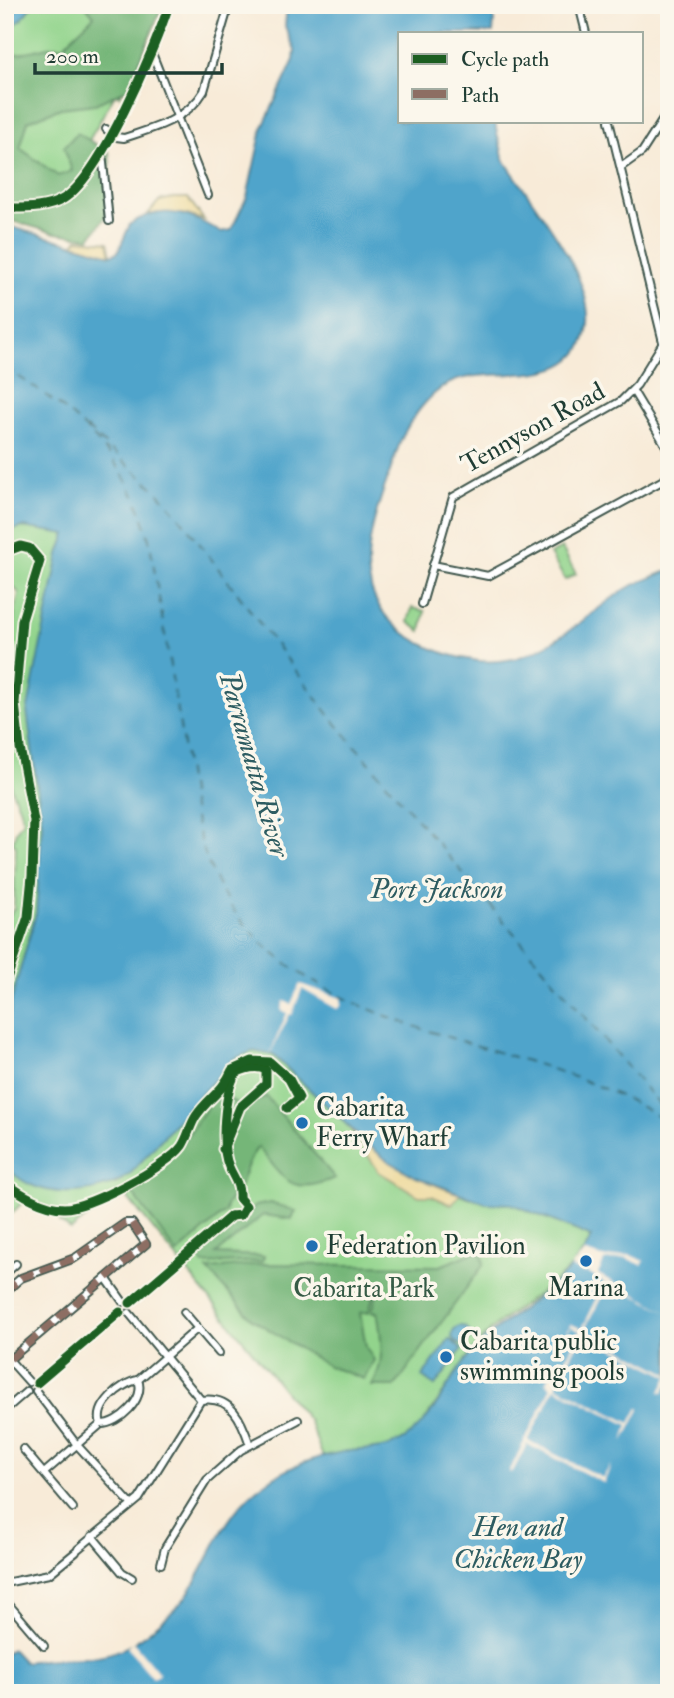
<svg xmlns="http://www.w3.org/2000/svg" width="674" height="1698" font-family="'IM FELL Double Pica',serif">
<rect width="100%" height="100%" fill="#fbf7ec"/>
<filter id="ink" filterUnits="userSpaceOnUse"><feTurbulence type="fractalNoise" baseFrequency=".0143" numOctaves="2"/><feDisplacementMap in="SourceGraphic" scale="14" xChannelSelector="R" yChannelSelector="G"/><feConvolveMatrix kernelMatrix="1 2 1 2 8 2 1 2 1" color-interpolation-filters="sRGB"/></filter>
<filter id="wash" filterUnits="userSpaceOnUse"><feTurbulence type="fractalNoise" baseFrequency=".00686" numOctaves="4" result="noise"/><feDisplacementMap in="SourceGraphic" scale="28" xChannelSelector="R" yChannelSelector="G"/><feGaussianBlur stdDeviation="1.57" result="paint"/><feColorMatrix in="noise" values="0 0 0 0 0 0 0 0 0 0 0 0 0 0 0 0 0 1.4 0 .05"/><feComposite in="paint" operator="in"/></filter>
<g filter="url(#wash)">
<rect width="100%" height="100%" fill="#f8ebd8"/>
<!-- green -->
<g fill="#92d48c" stroke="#588860" stroke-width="2">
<polygon points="32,5 157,5 120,96 115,94 78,160 85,166 5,202 5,31 21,20"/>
<path d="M23,527L67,534L33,760L42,824L36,913L12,998L5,1039V916L10,915L14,908L16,845L13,843L16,831L23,821C21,802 7,793 11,773L5,763L9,738L5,726L6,676L8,646L19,593L5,577V532Z"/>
<polygon points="562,548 576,574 565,580 550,554"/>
<polygon points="412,608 425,611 421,631 408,622"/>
<path d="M253,1051L273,1055L364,1141L437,1187L486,1203L512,1204L592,1237C571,1281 524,1299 491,1330C466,1354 450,1385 430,1412C426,1419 421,1428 415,1433C388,1455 353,1449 323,1457L309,1421L124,1193L123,1197C106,1203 85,1218 71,1230L60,1222L62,1216L58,1212L25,1200L5,1220V1164L12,1174L105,1186L117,1184L130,1174L233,1059Z"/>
</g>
<!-- forest -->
<g fill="#75b678" stroke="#4a7a56" stroke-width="2">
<path d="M85,5H163L128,89L95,104L61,108L28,121L20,148L58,176L72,171L64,147L77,133L109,152L112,208L90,238L55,233L5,219V55C27,55 41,45 63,46L94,16Z"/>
<path d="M221,1095L244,1107L266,1096L335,1178C288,1197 286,1179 258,1147C245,1163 245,1178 236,1193C230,1201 226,1201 225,1212L177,1254L131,1191L153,1162L181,1144L208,1106Z"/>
<polygon points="271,1203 296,1211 292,1219 263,1215 216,1254 264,1256 263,1261 203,1264 197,1256 255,1206"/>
<path d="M477,1251L483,1257L484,1264L395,1386H372C385,1364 382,1337 377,1312H372L376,1297H373L369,1312L360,1313L366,1347L374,1360L364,1379L328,1366L252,1319L207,1269L263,1264L440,1266Z"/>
</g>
<!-- sand -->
<g fill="#eeda9e" stroke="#868c69" stroke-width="2">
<polygon points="173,198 188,198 204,220 184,214 148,214 159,201"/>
<polygon points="78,239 108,242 111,255 74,244"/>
<path d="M346,1123C379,1157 415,1180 460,1194L452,1205L432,1196H419L379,1172Z"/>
</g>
<!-- water -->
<g fill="#4fa4cb" stroke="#377080" stroke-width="2">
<polygon points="5,5 32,5 21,20 5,31"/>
<path d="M287,5H495L493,33H399V121H496C494,133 502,145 503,158C528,199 602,282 586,335C570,393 490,363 450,383C434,391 422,405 412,420C399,439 394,461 386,483C362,551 350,613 431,648C457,659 486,665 513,659C554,649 587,615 621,592C635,582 653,578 669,570V1693H5V1653L12,1649L24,1662C60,1656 98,1664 132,1644C146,1635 178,1609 187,1595C211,1559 221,1519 256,1490C280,1470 311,1458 342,1452C362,1448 380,1452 399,1442C430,1426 443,1389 464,1362C500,1314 566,1291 592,1237L512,1204L486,1203L416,1177L385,1159L364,1141L273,1055L253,1051L233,1059L130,1174C98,1198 31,1202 5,1164V1039L12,998L36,913L42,824L27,712L59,554L66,534L23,527L5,532V225L111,255L118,252L130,224C162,203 191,214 220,232L231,230L247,197L262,129L294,60L295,51L285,26Z"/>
<circle cx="461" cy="1335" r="9"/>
<polygon points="449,1339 462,1349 435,1386 422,1377"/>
</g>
<!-- pier -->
<g fill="#f8ebd8">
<polygon points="300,984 341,998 342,1005 337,1009 302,989 292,1015 290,1014 268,1058 287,1013 281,1010 284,1001 291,1004"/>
<polygon points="585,1252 606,1258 630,1255 644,1261 642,1265 626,1258 604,1261 598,1274 669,1313 609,1283 584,1330 669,1374 669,1382 663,1393 660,1392 668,1376 583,1333 556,1386 630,1423 638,1408 640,1409 623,1442 628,1425 555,1388 528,1441 603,1478 611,1464 604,1483 527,1444 512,1473 509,1472 552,1387 546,1383 554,1367 561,1370 580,1331 571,1327 563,1339 571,1324 582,1329 605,1283 586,1272 584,1274 570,1267"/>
<polygon points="133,1642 159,1673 153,1678 127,1647"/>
</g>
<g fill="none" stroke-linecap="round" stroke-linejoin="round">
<!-- ferry -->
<g stroke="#2d5c61" stroke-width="2" stroke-dasharray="9 7" stroke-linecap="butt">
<path d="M5,368C76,412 132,460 150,544C161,609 171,673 182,738C188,777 192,819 206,857C243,959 337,1001 432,1032C513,1058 596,1076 669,1123"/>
<polyline points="87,428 158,492 178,515 333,720 669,1116"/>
</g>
</g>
</g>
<g filter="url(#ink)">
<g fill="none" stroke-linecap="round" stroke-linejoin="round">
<defs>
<g id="street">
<polyline points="579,5 586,33"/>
<polyline points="538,12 557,5"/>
<polyline points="152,53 208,195"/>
<polyline points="609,121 663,342"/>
<path d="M106,129L116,137L124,138C154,128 187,120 204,91L229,5"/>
<polyline points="102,153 109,221"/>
<polyline points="621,167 642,152 669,110"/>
<path d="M5,208C25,208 46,209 63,199C100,178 155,48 169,5"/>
<polyline points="633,391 669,451"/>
<polyline points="433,565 488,576 669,477"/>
<polyline points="422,604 453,497 621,401 637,385 669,333"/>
<polyline points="5,1274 16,1264"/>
<polyline points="106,1278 123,1302"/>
<polyline points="5,1292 21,1278 75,1258 125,1223 132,1223 146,1244 10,1359"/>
<polyline points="130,1303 179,1262"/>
<polyline points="184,1312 219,1353"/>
<polyline points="129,1313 201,1400"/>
<polyline points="5,1355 29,1382"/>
<path d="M138,1380C146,1399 119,1424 101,1424C94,1406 121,1383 138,1380Z"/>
<polyline points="138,1380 198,1328"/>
<polyline points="37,1383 120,1312"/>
<polyline points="36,1391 77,1445 130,1503"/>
<path d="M201,1400C232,1395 242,1421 250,1445"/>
<polyline points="5,1410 27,1391"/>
<polyline points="23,1449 73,1508"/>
<polyline points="44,1473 101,1424"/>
<polyline points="92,1536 122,1572 132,1578"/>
<polyline points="78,1549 139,1499 201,1400"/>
<polyline points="161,1564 165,1548 207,1480 241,1450 298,1420"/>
<polyline points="5,1583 49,1574 76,1552"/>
<polyline points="5,1600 44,1646"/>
</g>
</defs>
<!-- street casing -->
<use href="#street" stroke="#40574d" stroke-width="10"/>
<!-- street -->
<use href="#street" stroke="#fff" stroke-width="6"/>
<!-- quiet -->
<polyline stroke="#8d6e63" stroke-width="7" stroke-dasharray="14 7" stroke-linecap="butt" points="5,1292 21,1278 75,1258 125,1223 132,1223 146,1244 10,1359"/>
<defs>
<g id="cycleway">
<path d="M5,208C25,208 46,209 63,199C100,178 155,48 169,5"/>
<polyline points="5,552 21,546 29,548 40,561 22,620 15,703 20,748 34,821 32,876 28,917 5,984"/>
<path d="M223,1149L240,1107L266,1084V1070C256,1065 246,1068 236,1073C224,1093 220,1146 229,1167C234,1179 240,1184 239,1198L246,1206L241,1215L231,1216"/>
<path d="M5,1182C20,1194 44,1208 64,1208C89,1208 168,1166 182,1146C188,1137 190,1125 196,1116C209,1097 222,1093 232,1070L252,1061L270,1062L289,1079L299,1098L287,1108"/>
<polyline points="130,1303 231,1216"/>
<polyline points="37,1383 120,1312"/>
</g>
</defs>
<!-- cycleway casing -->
<use href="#cycleway" stroke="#fbf7ec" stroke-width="13"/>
<!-- cycleway -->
<use href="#cycleway" stroke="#1b5e20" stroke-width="9"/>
</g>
</g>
<!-- markers -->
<g fill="#1f6fb2" stroke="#fbf7ec" stroke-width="2.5">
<circle cx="302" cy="1123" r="7"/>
<circle cx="312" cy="1246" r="7"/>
<circle cx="586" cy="1261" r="7"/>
<circle cx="446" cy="1357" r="7"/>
</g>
<g text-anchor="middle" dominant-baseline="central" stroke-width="7" stroke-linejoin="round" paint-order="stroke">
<!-- street labels -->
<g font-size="26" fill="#1f3d34" stroke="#fbf7ec">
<text transform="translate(533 428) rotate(-29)">Tennyson Road</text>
</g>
<!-- poi labels -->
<g font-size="26" fill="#1f3d34" stroke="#fbf7ec" text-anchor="start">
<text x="316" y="1108">Cabarita<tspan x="316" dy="30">Ferry Wharf</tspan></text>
<text x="326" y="1246">Federation Pavilion</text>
<text x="586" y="1288" text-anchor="middle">Marina</text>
<text x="460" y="1342">Cabarita public<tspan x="460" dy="30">swimming pools</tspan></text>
</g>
<!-- park labels -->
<g font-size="26" fill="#365b46" stroke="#fbf7ec">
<text x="364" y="1289">Cabarita Park</text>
</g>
<!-- water labels -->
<g font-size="28" font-style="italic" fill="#2d5c61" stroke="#fbf7ec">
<text transform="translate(254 765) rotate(74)">Parramatta River</text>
<text x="437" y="889">Port Jackson</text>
<text x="518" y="1527">Hen and<tspan x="518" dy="32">Chicken Bay</tspan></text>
</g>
</g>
<!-- margin -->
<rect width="674" height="1698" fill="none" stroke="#fbf7ec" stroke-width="28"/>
<!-- legend -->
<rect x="398" y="32" width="245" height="91" fill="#fbf7ec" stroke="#a3ada2" stroke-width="2"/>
<rect x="412" y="54" width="35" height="10" fill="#1b5e20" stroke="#a3ada2" stroke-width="2"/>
<text x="461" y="66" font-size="21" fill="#1f3d34">Cycle path</text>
<rect x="412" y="89" width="35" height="10" fill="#8d6e63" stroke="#a3ada2" stroke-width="2"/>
<text x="461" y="102" font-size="21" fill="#1f3d34">Path</text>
<!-- scale -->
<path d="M35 63v10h187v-10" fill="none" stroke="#1f3d34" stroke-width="3.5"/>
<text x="46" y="63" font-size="21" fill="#1f3d34" stroke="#fbf7ec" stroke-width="5" paint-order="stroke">200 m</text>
</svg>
